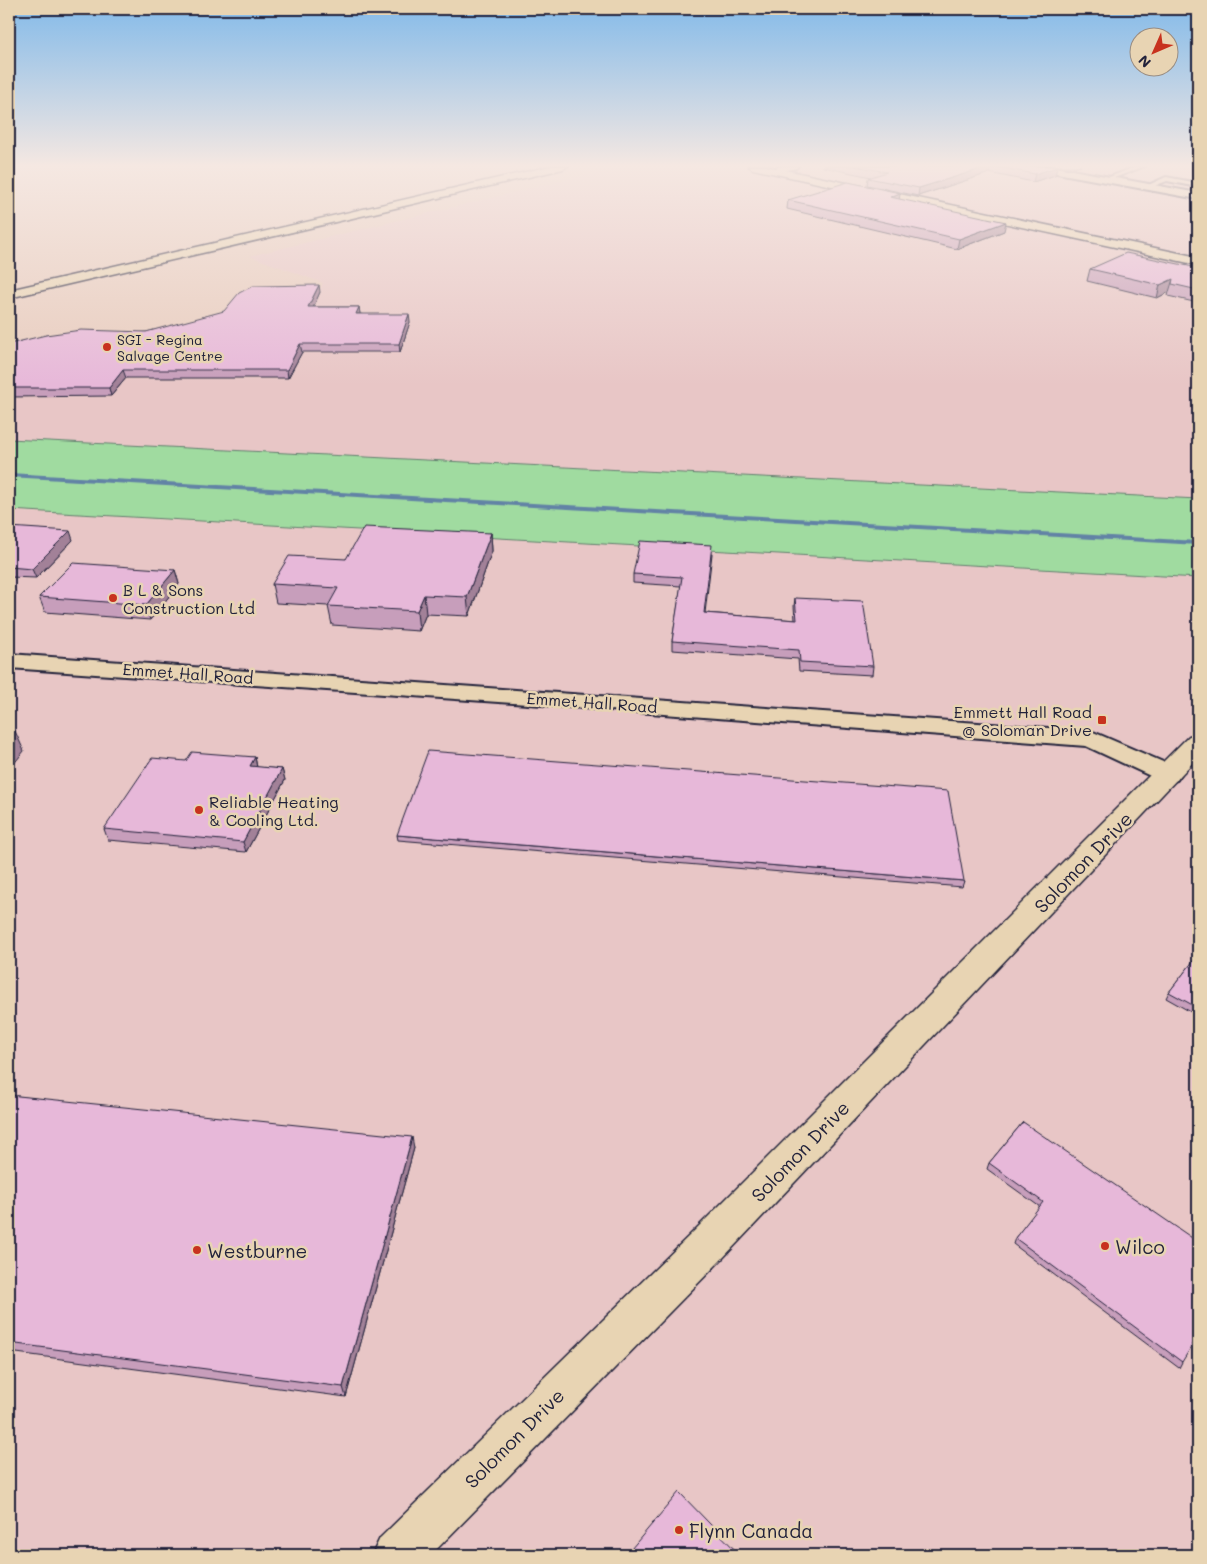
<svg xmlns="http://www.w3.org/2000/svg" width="1207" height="1564" font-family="Mali,sans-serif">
<rect width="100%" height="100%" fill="#e8ccbe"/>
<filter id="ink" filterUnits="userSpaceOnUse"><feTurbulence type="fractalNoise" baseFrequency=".02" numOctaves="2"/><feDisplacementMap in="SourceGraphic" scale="10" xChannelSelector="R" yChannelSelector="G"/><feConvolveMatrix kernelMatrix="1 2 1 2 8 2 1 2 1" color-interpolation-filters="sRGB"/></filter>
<g filter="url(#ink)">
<!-- built -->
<g fill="#e8c6c6">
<polygon points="624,166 1198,166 1198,499 9,439 9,397 111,396 126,378 309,315 323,283 250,256"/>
<polygon points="9,511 1198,578 1198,1555 9,1555"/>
</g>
<!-- green -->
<polygon fill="#a0dba0" stroke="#617e6e" points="9,439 1198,499 1198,578 9,510"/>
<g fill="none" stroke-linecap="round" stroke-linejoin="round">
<!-- stream -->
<polygon fill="#6283a5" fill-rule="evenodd" points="9,473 1198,541 1198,545 9,477"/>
<defs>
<g id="service">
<polygon points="1138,166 1145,166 1109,180 1104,179"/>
<polygon points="1166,177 1198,183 1198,187 1167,181 1149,188 1144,187"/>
</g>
<g id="minor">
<polygon points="781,166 798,166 796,168 775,173 770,170"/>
<polygon points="1030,166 1050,166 1198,193 1198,199 1035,169"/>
<polygon points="9,654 1091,731 1177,768 1181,774 1177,780 1168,782 1159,780 1086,746 557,706 9,668"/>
</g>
<g id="tertiary">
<polygon points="748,166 766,166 1198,257 1198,265 753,169"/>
<polygon points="1198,734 1198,757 721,1260 431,1555 372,1555 380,1538 693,1232 1189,736"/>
</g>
<polygon id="secondary" points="551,166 568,166 563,169 9,298 9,290"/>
</defs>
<!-- service casing -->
<use href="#service" stroke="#22223b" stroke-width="4"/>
<!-- minor casing -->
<use href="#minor" stroke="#22223b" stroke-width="4"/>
<!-- tertiary casing -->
<use href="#tertiary" stroke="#22223b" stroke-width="3"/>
<!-- secondary casing -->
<use href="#secondary" stroke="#22223b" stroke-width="3"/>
<!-- service -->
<use href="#service" fill="#e8d4b3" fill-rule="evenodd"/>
<!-- minor -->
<use href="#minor" fill="#e8d4b3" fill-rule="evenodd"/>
<!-- tertiary -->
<use href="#tertiary" fill="#e8d4b3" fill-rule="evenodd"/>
<!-- secondary -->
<use href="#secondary" fill="#e8d4b3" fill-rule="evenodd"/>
</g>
<!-- wall -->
<g fill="#c79ebb" stroke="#22223b">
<polygon points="823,166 1050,166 1055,175 1033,182 989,173 918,196 867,185 868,178 871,177 823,167"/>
<polygon points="1059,166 1081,166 1073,168"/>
<polygon points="900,193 899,199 1004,231 957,249 787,209 788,200"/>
<polygon points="1198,268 1198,303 1168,296 1169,292 1157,298 1087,281 1090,269"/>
<polygon points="320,292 313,307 359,307 360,314 410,322 400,352 302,352 288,378 126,378 111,396 9,397 9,344 146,332"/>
<polygon points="9,527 73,540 36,578 9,577"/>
<polygon points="491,533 492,551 469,616 426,614 419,631 332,625 328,606 276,603 272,584 346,559"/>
<polygon points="712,554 705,613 795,620 794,606 795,598 873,666 872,675 799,671 798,659 672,650 672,641 681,586 633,583 633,574"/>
<polygon points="175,570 179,584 150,620 45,612 39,597"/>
<polygon points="255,757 257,767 282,769 285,780 246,852 108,840 104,829 186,761"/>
<polygon points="397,835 964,881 962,887 398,840"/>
<polygon points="1198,955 1198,1016 1166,998 1169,992"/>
<polygon points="9,1095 414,1148 346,1397 9,1352"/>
<polygon points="1023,1122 1182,1362 1179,1368 1013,1244 1015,1238 1040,1207 987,1169 989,1163"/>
</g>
<!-- shaded-wall -->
<g fill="#a28198" stroke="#22223b">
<polygon points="991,166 989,173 918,196 919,188"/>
<polygon points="1074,166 1081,166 1073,168"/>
<polygon points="1057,167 1055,175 1033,182 1035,174"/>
<polygon points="900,193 899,202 890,197"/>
<polygon points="1006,222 1004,231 957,249 959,239"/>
<polygon points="1173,279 1169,292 1157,298 1160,285"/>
<polygon points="319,285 320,292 310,315 308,307"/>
<polygon points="359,307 360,314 356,314"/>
<polygon points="409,314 410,322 400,352 399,344"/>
<polygon points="300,344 302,352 288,378 287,370"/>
<polygon points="123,370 126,378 111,396 109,388"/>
<polygon points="70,531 73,540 36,578 32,569"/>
<polygon points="491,533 492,551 469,616 467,597"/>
<polygon points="175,570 179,584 150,620 146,605"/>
<polygon points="424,595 426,614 419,631 417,611"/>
<polygon points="15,731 24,751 9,770 9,739"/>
<polygon points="255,757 257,768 250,766"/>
<polygon points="282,769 285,780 246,852 243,842"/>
<polygon points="412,1137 414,1148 346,1397 343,1387"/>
</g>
<!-- building -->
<g fill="#e7b8d9" stroke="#22223b">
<polygon points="854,166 990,166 919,188 868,178 887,172"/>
<polygon points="992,166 1050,166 1057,167 1035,174"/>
<polygon points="848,182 900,193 890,197 1006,222 959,239 788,200"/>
<polygon points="1126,253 1198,268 1198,290 1172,284 1173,279 1160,285 1090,269"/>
<polygon points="319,285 308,307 359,307 356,314 409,314 399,344 300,344 287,370 123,370 109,388 9,388 9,344 46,335 81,330 146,332 224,311 239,293 253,286"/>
<polygon points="9,527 70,531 32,569 9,567"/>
<polygon points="364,527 491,533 467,597 424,595 417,611 328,606 338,588 272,584 289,556 346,559"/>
<polygon points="640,541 712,545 704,613 797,620 795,598 863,601 873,666 800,662 799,650 672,641 682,577 633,574"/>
<polygon points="73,563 175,570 146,605 39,597"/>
<polygon points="9,731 15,731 9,739"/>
<polygon points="428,751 948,791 964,881 397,835"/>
<polygon points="192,752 255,757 250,766 282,769 243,842 104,829 152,758 186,761"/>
<polygon points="1198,955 1198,1008 1169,992"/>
<polygon points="9,1095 412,1137 343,1387 9,1343"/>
<polygon points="1023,1122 1198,1242 1198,1336 1182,1362 1015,1238 1043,1202 989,1163"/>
<polygon points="679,1492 740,1555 626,1555"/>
</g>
</g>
<!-- sky -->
<linearGradient id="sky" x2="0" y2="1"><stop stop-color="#83bae9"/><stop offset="0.43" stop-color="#f5e8e2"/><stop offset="1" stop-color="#f5e8e2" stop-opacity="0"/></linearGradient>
<rect width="1207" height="385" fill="url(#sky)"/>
<!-- markers -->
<g fill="#c8321e" stroke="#e8d4b3" stroke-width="2">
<circle cx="107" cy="347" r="5"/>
<circle cx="113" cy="598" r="5"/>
<rect x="1097" y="715" width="10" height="10" rx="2.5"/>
<circle cx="199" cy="810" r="5"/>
<circle cx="1105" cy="1246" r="5"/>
<circle cx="197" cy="1250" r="5"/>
<circle cx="679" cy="1530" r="5"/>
</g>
<g text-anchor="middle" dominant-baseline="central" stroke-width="5" stroke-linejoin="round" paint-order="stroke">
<!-- far-poi labels -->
<g font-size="14" fill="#22223b" stroke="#e8d4b3" text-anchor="start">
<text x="117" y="339">SGI - Regina<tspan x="117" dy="16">Salvage Centre</tspan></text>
</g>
<!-- poi labels -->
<g font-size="16" fill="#22223b" stroke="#e8d4b3" text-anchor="start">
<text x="123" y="589">B L &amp; Sons<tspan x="123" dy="18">Construction Ltd</tspan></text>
<text x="1092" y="711" text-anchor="end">Emmett Hall Road<tspan x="1092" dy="18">@ Soloman Drive</tspan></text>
<text x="209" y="801">Reliable Heating<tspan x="209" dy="18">&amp; Cooling Ltd.</tspan></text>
</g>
<!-- street labels -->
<g font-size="16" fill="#22223b" stroke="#e8d4b3">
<text transform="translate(188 673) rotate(4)">Emmet Hall Road</text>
<text transform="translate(592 702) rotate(4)">Emmet Hall Road</text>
</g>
<!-- near-street labels -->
<g font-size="19" fill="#22223b" stroke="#e8d4b3">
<text transform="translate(1083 862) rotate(-46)">Solomon Drive</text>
<text transform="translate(800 1151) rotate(-46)">Solomon Drive</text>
<text transform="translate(514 1438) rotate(-45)">Solomon Drive</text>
</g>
<!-- near-poi labels -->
<g font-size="19" fill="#22223b" stroke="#e8d4b3" text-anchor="start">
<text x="1115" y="1246">Wilco</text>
<text x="207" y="1250">Westburne</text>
<text x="689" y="1530">Flynn Canada</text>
</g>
</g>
<!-- margin -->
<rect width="1207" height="1564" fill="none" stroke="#e8d4b3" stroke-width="30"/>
<rect x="15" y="15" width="1177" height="1534" fill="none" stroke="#22223b" stroke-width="2" filter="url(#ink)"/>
<!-- north arrow -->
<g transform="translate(1154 52) rotate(225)"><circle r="24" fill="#e8d4b3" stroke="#998d83"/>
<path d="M0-4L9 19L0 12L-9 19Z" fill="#c8321e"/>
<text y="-8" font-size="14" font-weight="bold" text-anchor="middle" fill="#22223b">N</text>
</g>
</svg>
